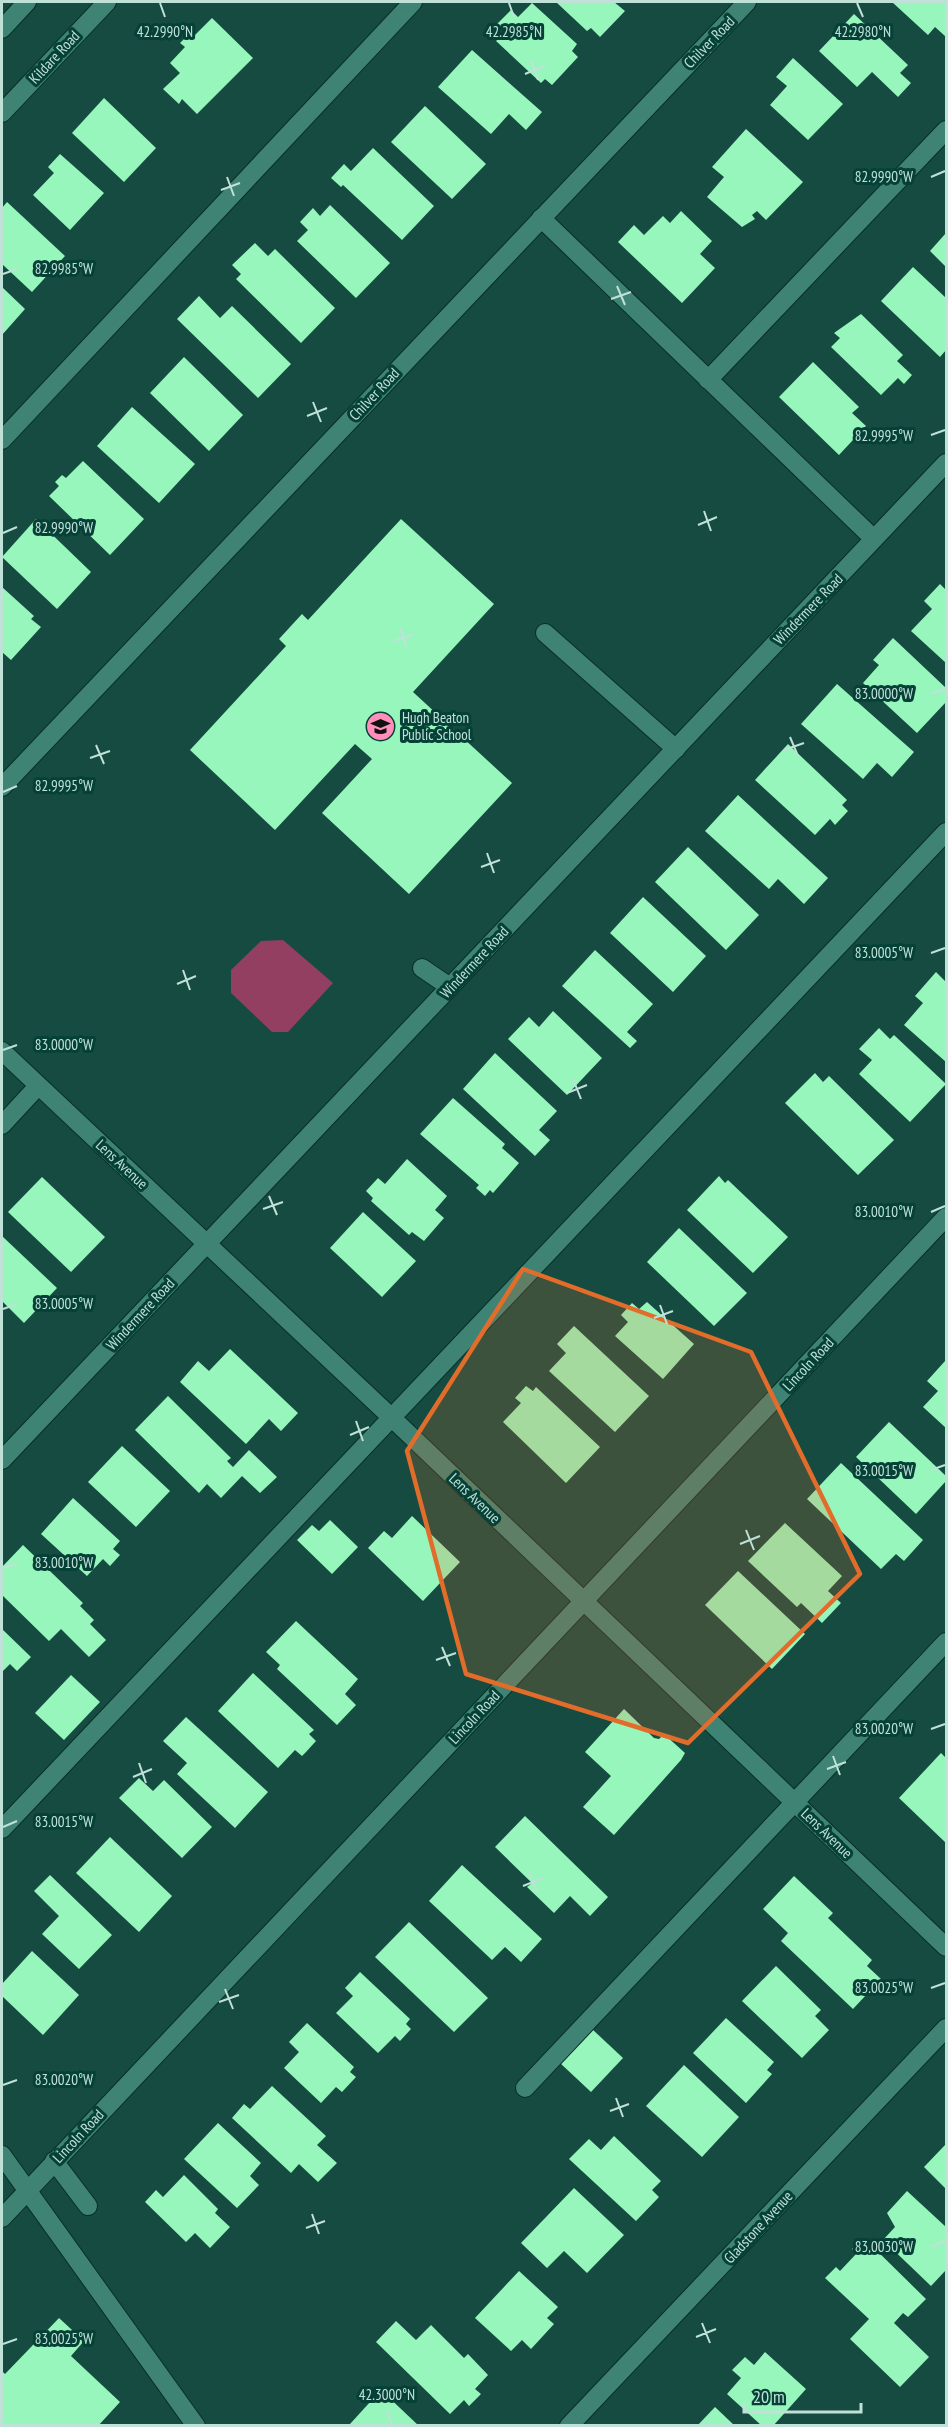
<svg xmlns="http://www.w3.org/2000/svg" width="948" height="2427" font-family="'PT Sans Narrow',sans-serif">
<rect width="100%" height="100%" fill="#154b40"/>
<!-- green -->
<polygon fill="#933f62" points="283,940 333,983 288,1032 272,1032 231,993 231,970 261,941"/>
<!-- building -->
<g fill="#97f6bc">
<polygon points="556,2 614,2 625,11 600,37 591,28 587,31"/>
<polygon points="892,2 946,2 946,35 945,36 935,27 928,35"/>
<polygon points="532,3 577,44 572,51 578,57 552,85 545,79 541,83 496,41 506,31 497,24 511,10 518,17"/>
<polygon points="854,14 908,65 900,73 911,83 898,97 872,72 857,87 819,51"/>
<polygon points="212,18 253,58 197,114 182,99 179,104 163,89 180,73 170,63 185,47 180,43 190,33 194,36"/>
<polygon points="472,50 542,112 526,130 509,114 491,134 438,87"/>
<polygon points="793,58 843,104 808,140 770,105 787,86 776,77"/>
<polygon points="104,98 156,148 124,182 72,133"/>
<polygon points="425,106 486,164 452,199 391,142"/>
<polygon points="746,129 803,182 766,220 757,211 752,215 755,219 742,227 707,197 724,177 712,167"/>
<polygon points="373,148 434,206 402,240 343,185 341,187 331,178 344,164 351,171"/>
<polygon points="60,154 104,193 70,230 33,195 54,173 48,167"/>
<polygon points="7,202 65,256 32,292 2,264 2,208"/>
<polygon points="330,205 390,263 356,298 297,241 308,230 300,222 313,208 320,216"/>
<polygon points="681,211 712,241 700,254 715,268 682,303 618,242 634,225 644,235 663,216 670,223"/>
<polygon points="946,233 946,267 930,251"/>
<polygon points="255,243 268,256 275,249 335,308 301,343 236,279 241,274 232,265"/>
<polygon points="913,267 946,298 946,350 940,357 881,301"/>
<polygon points="2,287 25,309 2,335"/>
<polygon points="199,296 220,318 232,306 291,364 258,398 177,319"/>
<polygon points="861,314 903,355 897,361 912,375 904,384 898,378 881,395 831,347 840,338 834,333"/>
<polygon points="184,357 243,415 209,451 150,393"/>
<polygon points="813,362 859,407 852,413 866,426 839,455 779,397"/>
<polygon points="132,407 195,464 159,503 97,446"/>
<polygon points="83,461 144,519 110,555 49,496 59,486 55,482 62,475 66,478"/>
<polygon points="36,519 91,572 57,609 2,557"/>
<polygon points="401,519 494,604 413,692 512,783 409,894 322,813 372,759 355,744 275,830 190,750 286,646 279,639 290,627 302,614 308,620"/>
<polygon points="940,584 946,590 946,663 911,631 932,609 924,601"/>
<polygon points="2,587 34,616 31,619 41,627 11,660 2,652"/>
<polygon points="893,638 946,688 946,702 917,733 863,683 879,665 873,660"/>
<polygon points="837,684 914,752 892,777 877,763 863,779 801,724"/>
<polygon points="788,744 847,800 842,805 848,811 835,825 830,819 815,835 755,780"/>
<polygon points="738,795 828,878 804,904 778,879 769,889 705,831"/>
<polygon points="688,847 759,915 726,950 655,882"/>
<polygon points="643,897 706,956 673,992 610,933"/>
<polygon points="595,950 653,1004 627,1032 637,1041 630,1048 562,986"/>
<polygon points="936,972 946,982 946,1062 904,1025 923,1003 915,996"/>
<polygon points="553,1011 602,1058 567,1095 508,1039 529,1017 539,1027"/>
<polygon points="879,1028 890,1039 894,1035 946,1084 910,1122 859,1074 872,1060 859,1049"/>
<polygon points="495,1053 557,1111 539,1130 550,1140 535,1156 463,1089"/>
<polygon points="815,1073 823,1082 829,1076 894,1140 858,1175 785,1103"/>
<polygon points="453,1098 505,1144 502,1148 519,1163 493,1193 490,1190 485,1196 476,1188 479,1185 420,1134"/>
<polygon points="407,1159 447,1196 435,1210 444,1218 424,1241 412,1232 409,1235 371,1201 373,1198 366,1191 378,1178 385,1184"/>
<polygon points="719,1176 725,1183 728,1180 788,1237 753,1273 687,1210"/>
<polygon points="42,1177 105,1237 71,1272 8,1212"/>
<polygon points="363,1212 416,1261 382,1297 330,1248"/>
<polygon points="679,1228 747,1293 714,1326 647,1262"/>
<polygon points="2,1236 57,1288 24,1323 2,1301"/>
<polygon points="647,1302 694,1344 663,1379 615,1336 628,1322 621,1315 632,1303 639,1309"/>
<polygon points="574,1326 649,1396 615,1432 549,1371 566,1353 557,1344"/>
<polygon points="230,1349 298,1413 281,1431 269,1419 246,1444 180,1382 198,1361 209,1371"/>
<polygon points="945,1361 946,1363 946,1428 923,1407 938,1391 927,1381"/>
<polygon points="526,1386 533,1391 536,1387 600,1447 566,1483 503,1422 521,1403 515,1398"/>
<polygon points="168,1396 231,1458 227,1461 233,1467 249,1450 277,1477 260,1493 242,1476 221,1498 207,1484 199,1493 135,1430"/>
<polygon points="889,1422 946,1476 946,1481 916,1514 856,1457"/>
<polygon points="122,1446 170,1491 136,1527 88,1482"/>
<polygon points="841,1463 923,1540 904,1561 896,1554 881,1569 807,1499"/>
<polygon points="73,1498 120,1541 113,1549 120,1555 110,1566 103,1559 87,1576 41,1534"/>
<polygon points="412,1516 460,1562 423,1601 368,1548 384,1531 392,1538"/>
<polygon points="330,1520 358,1547 332,1574 297,1540 312,1525 319,1531"/>
<polygon points="785,1523 842,1576 828,1591 841,1603 822,1623 801,1603 797,1607 748,1561"/>
<polygon points="23,1545 83,1603 80,1606 94,1620 90,1624 106,1640 89,1657 61,1629 49,1641 2,1595 2,1567"/>
<polygon points="738,1571 805,1634 772,1669 705,1605"/>
<polygon points="296,1621 358,1679 345,1694 356,1705 337,1725 277,1669 280,1665 266,1652"/>
<polygon points="2,1629 31,1657 17,1671 10,1664 2,1672"/>
<polygon points="253,1673 314,1730 309,1734 316,1741 306,1752 302,1756 295,1750 278,1768 218,1711"/>
<polygon points="71,1675 100,1702 64,1740 35,1713"/>
<polygon points="624,1709 654,1738 659,1739 664,1734 685,1753 681,1760 614,1835 583,1807 611,1776 585,1752"/>
<polygon points="186,1717 268,1792 235,1828 177,1774 187,1763 163,1741"/>
<polygon points="941,1753 946,1758 946,1843 899,1798"/>
<polygon points="139,1778 153,1791 164,1780 212,1827 182,1858 119,1798"/>
<polygon points="525,1816 608,1897 590,1916 570,1896 554,1913 527,1887 532,1883 495,1847"/>
<polygon points="110,1837 172,1896 139,1932 76,1873"/>
<polygon points="462,1865 542,1939 521,1962 505,1947 492,1960 429,1901"/>
<polygon points="50,1875 112,1935 79,1969 42,1934 59,1916 34,1891"/>
<polygon points="794,1876 833,1913 828,1918 872,1960 867,1966 881,1979 853,2009 781,1941 788,1933 763,1909"/>
<polygon points="409,1922 488,1998 454,2032 375,1957"/>
<polygon points="32,1951 79,1995 43,2035 2,1996 2,1984"/>
<polygon points="776,1966 821,2010 815,2016 829,2030 802,2058 742,2001"/>
<polygon points="360,1972 410,2019 406,2024 411,2029 400,2041 395,2036 378,2053 336,2013 353,1996 345,1988"/>
<polygon points="726,2018 774,2062 767,2070 772,2074 746,2103 693,2053"/>
<polygon points="307,2023 354,2067 350,2072 356,2077 342,2092 336,2087 321,2103 284,2068 299,2052 289,2042"/>
<polygon points="592,2029 623,2058 591,2092 560,2063"/>
<polygon points="684,2065 739,2117 702,2157 646,2106"/>
<polygon points="272,2086 326,2136 317,2145 337,2163 318,2182 299,2164 291,2173 232,2118 244,2104 250,2109"/>
<polygon points="218,2123 261,2163 250,2176 259,2185 237,2208 184,2159"/>
<polygon points="614,2136 661,2181 652,2190 659,2197 636,2221 569,2159 589,2139 601,2150"/>
<polygon points="946,2144 946,2189 924,2167"/>
<polygon points="184,2175 218,2209 215,2213 230,2227 210,2248 195,2233 186,2242 145,2202 156,2190 163,2197"/>
<polygon points="574,2188 624,2235 587,2273 564,2251 547,2268 521,2243"/>
<polygon points="907,2191 946,2227 946,2270 931,2286 883,2240 895,2227 887,2213"/>
<polygon points="861,2239 868,2242 926,2299 908,2317 903,2313 894,2323 929,2357 900,2387 850,2339 869,2319 825,2278 836,2267 840,2271 857,2253 852,2249"/>
<polygon points="519,2271 558,2307 547,2318 554,2324 531,2349 522,2340 511,2351 475,2318"/>
<polygon points="59,2318 84,2341 71,2356 120,2402 98,2426 2,2426 2,2371 5,2374"/>
<polygon points="396,2321 416,2340 431,2325 464,2358 468,2354 488,2375 475,2389 481,2394 469,2406 464,2400 450,2414 376,2342"/>
<polygon points="765,2352 806,2389 773,2426 762,2426 727,2394 741,2378 732,2370 745,2357 754,2365"/>
<polygon points="381,2390 419,2426 351,2426 350,2424"/>
<polygon points="715,2407 735,2426 697,2426"/>
</g>
<g fill="none" stroke-linecap="round" stroke-linejoin="round">
<defs>
<g id="minor">
<polyline points="2,29 27,2"/>
<polyline points="2,113 107,2"/>
<polyline points="541,218 874,539"/>
<polyline points="708,380 946,130"/>
<polyline points="2,440 413,2"/>
<polyline points="545,633 676,749"/>
<polyline points="2,787 747,2"/>
<polyline points="422,968 450,987"/>
<polyline points="2,1051 391,1417 946,1947"/>
<polyline points="2,1125 38,1086"/>
<polyline points="2,1460 946,463"/>
<polyline points="2,1829 946,832"/>
<polyline points="525,2088 946,1642"/>
<polyline points="2,2155 196,2426"/>
<polyline points="54,2161 88,2206"/>
<polyline points="2,2218 946,1217"/>
<polyline points="569,2426 946,2028"/>
</g>
</defs>
<!-- minor casing -->
<use href="#minor" stroke="#082f27" stroke-width="20"/>
<!-- minor -->
<use href="#minor" stroke="#3e8373" stroke-width="18"/>
</g>
<!-- marked area -->
<path fill="#e26d2b" fill-opacity="0.2" stroke="#e26d2b" stroke-width="4.5" stroke-linejoin="round" d="M523,1269L751,1352L860,1574L688,1743L466,1674L407,1451Z"/>
<!-- ticks -->
<path fill="none" stroke="#c0e1d8" stroke-width="2" d="M160,3L165,17M509,3L514,17M857,3L863,17M531,60L538,80M525,74L544,66M227,177L234,196M931,177L945,171M221,190L240,183M3,274L17,269M617,286L625,305M611,299L631,292M313,402L321,422M307,416L327,408M931,435L945,430M704,511L711,531M698,525L717,517M3,533L17,527M400,628L407,648M394,641L414,634M931,694L945,689M790,737L798,756M96,745L104,764M784,750L804,743M90,758L110,751M3,792L17,786M487,853L494,873M481,867L500,860M931,953L945,948M183,970L190,990M177,984L196,976M3,1050L17,1045M573,1079L581,1099M567,1093L587,1085M269,1196L277,1215M263,1209L283,1202M931,1212L945,1206M660,1305L667,1324M3,1309L17,1304M654,1318L673,1311M356,1421L363,1441M350,1435L369,1427M931,1470L945,1465M746,1530L754,1550M740,1544L760,1536M3,1568L17,1563M442,1647L450,1666M436,1660L456,1653M931,1729L945,1724M833,1756L840,1775M139,1763L146,1783M827,1769L846,1762M133,1777L152,1769M3,1827L17,1821M529,1872L537,1892M523,1886L543,1878M931,1988L945,1983M225,1989L233,2009M219,2002L239,1995M3,2085L17,2080M616,2098L623,2117M610,2111L629,2104M312,2214L319,2234M306,2228L325,2221M931,2247L945,2241M702,2323L710,2343M696,2337L716,2329M3,2344L17,2339M387,2410L392,2424"/>
<!-- icons -->
<defs>
<symbol id="school-disc" viewBox="-11 -11 22 22"><circle r="9.5" fill="#ff8eba" stroke="#054136"/><path d="M0-5L7-2L0 1L-7-2ZM-4 1L0 2.5L4 1V4Q0 6-4 4Z" fill="#111"/></symbol>
</defs>
<g fill-rule="evenodd">
<use href="#school-disc" x="364" y="710" width="33" height="33"/>
</g>
<g text-anchor="middle" dominant-baseline="central" stroke-width="6" stroke-linejoin="round" paint-order="stroke">
<!-- street labels -->
<g font-size="15" fill="#c0e1d8" stroke="#054136">
<text transform="translate(709 42) rotate(-46)">Chilver Road</text>
<text transform="translate(54 57) rotate(-47)">Kildare Road</text>
<text transform="translate(374 394) rotate(-47)">Chilver Road</text>
<text transform="translate(808 609) rotate(-46)">Windermere Road</text>
<text transform="translate(474 962) rotate(-47)">Windermere Road</text>
<text transform="translate(122 1164) rotate(43)">Lens Avenue</text>
<text transform="translate(140 1314) rotate(-47)">Windermere Road</text>
<text transform="translate(808 1364) rotate(-47)">Lincoln Road</text>
<text transform="translate(475 1498) rotate(44)">Lens Avenue</text>
<text transform="translate(474 1717) rotate(-47)">Lincoln Road</text>
<text transform="translate(827 1833) rotate(44)">Lens Avenue</text>
<text transform="translate(78 2136) rotate(-47)">Lincoln Road</text>
<text transform="translate(758 2227) rotate(-47)">Gladstone Avenue</text>
</g>
<!-- poi labels -->
<g font-size="15" fill="#c0e1d8" stroke="#054136" text-anchor="start">
<text x="402" y="717">Hugh Beaton<tspan x="402" dy="17">Public School</tspan></text>
</g>
</g>
<g font-size="15" text-anchor="middle" fill="#c0e1d8" stroke="#054136" stroke-width="6" stroke-linejoin="round" paint-order="stroke">
<text x="165" y="37">42.2990°N</text>
<text x="514" y="37">42.2985°N</text>
<text x="863" y="37">42.2980°N</text>
<text x="884" y="182">82.9990°W</text>
<text x="64" y="274">82.9985°W</text>
<text x="884" y="441">82.9995°W</text>
<text x="64" y="533">82.9990°W</text>
<text x="884" y="699">83.0000°W</text>
<text x="64" y="791">82.9995°W</text>
<text x="884" y="958">83.0005°W</text>
<text x="64" y="1050">83.0000°W</text>
<text x="884" y="1217">83.0010°W</text>
<text x="64" y="1309">83.0005°W</text>
<text x="884" y="1476">83.0015°W</text>
<text x="64" y="1568">83.0010°W</text>
<text x="884" y="1734">83.0020°W</text>
<text x="64" y="1827">83.0015°W</text>
<text x="884" y="1993">83.0025°W</text>
<text x="64" y="2085">83.0020°W</text>
<text x="884" y="2252">83.0030°W</text>
<text x="64" y="2344">83.0025°W</text>
<text x="387" y="2400">42.3000°N</text>
</g>
<!-- border -->
<rect width="948" height="2427" fill="none" stroke="#c0e1d8" stroke-width="6"/>
<!-- scale -->
<path d="M744 2403v9h117v-9" fill="none" stroke="#c0e1d8" stroke-width="3"/>
<text x="753" y="2403" font-size="18" fill="#c0e1d8" stroke="#054136" stroke-width="4.5" paint-order="stroke">20 m</text>
</svg>
